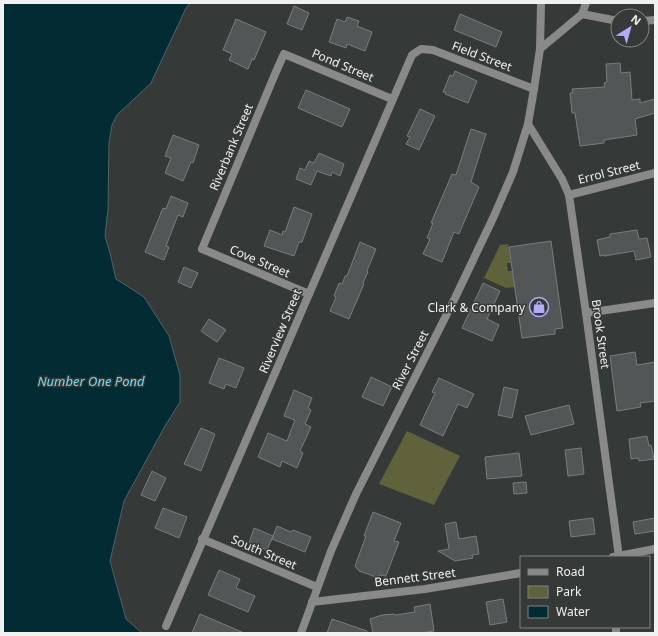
<svg xmlns="http://www.w3.org/2000/svg" width="658" height="636" font-family="'Noto Sans',sans-serif">
<rect width="100%" height="100%" fill="#353937"/>
<!-- green -->
<g fill="#5f623a">
<polygon points="508,244 511,263 507,263 508,271 512,271 515,287 506,288 484,278 500,245"/>
<polygon points="407,431 460,456 434,505 379,484"/>
</g>
<!-- water -->
<polygon fill="#022b33" stroke="#49666c" points="3,3 190,3 186,8 151,83 117,115 112,125 109,142 108,209 105,236 110,253 116,279 144,297 169,336 180,375 180,402 165,426 124,501 110,561 126,619 142,633 3,633"/>
<!-- building -->
<g fill="#525656" stroke="#797d7d">
<polygon points="294,6 309,13 302,30 287,24"/>
<polygon points="460,14 502,32 496,47 454,30"/>
<polygon points="347,17 359,21 357,26 372,32 365,51 347,44 346,48 329,42 337,19 345,22"/>
<polygon points="236,19 266,32 254,60 252,59 248,69 229,60 232,54 223,50"/>
<polygon points="620,63 621,73 630,72 632,100 640,99 640,103 655,99 655,113 635,119 637,135 604,140 604,143 580,146 575,113 572,113 570,93 573,93 572,89 605,87 604,83 607,82 606,64"/>
<polygon points="455,71 477,81 468,103 445,94 446,92 443,92 450,75 453,76"/>
<polygon points="306,90 350,109 342,127 298,108"/>
<polygon points="420,109 435,116 419,150 406,144 410,137 407,136"/>
<polygon points="471,129 486,134 471,182 479,187 459,234 454,232 442,262 423,254 430,239 427,238 433,223 431,223 452,174 456,175"/>
<polygon points="173,135 199,145 193,163 191,162 183,181 165,173 171,158 165,156"/>
<polygon points="319,153 344,164 340,176 332,172 331,176 317,171 311,185 296,179 300,168 305,170 309,161 314,163"/>
<polygon points="171,196 188,203 183,217 178,215 166,246 169,247 164,260 145,252 163,208 166,209"/>
<polygon points="294,207 312,214 302,242 299,242 294,256 264,246 270,230 282,235 283,231 285,232"/>
<polygon points="637,230 639,239 647,238 651,257 636,260 634,251 604,256 604,255 600,256 597,240 610,237 610,234"/>
<polygon points="551,241 563,328 555,329 555,334 522,338 509,247"/>
<polygon points="360,242 376,249 367,271 368,272 363,283 364,284 349,319 330,311 336,297 334,296 339,283 342,284 345,276 347,276"/>
<polygon points="184,267 198,273 191,288 178,282"/>
<polygon points="483,283 500,291 487,319 499,325 492,341 462,328"/>
<polygon points="209,319 226,330 217,342 201,331"/>
<polygon points="635,352 637,365 655,362 655,401 640,403 641,407 617,411 610,356"/>
<polygon points="219,358 244,368 236,388 226,384 224,389 209,383"/>
<polygon points="371,377 392,387 383,406 362,397"/>
<polygon points="439,378 474,394 467,408 458,404 443,436 420,425 435,393 432,392"/>
<polygon points="504,387 518,390 512,418 498,415"/>
<polygon points="294,390 312,398 308,408 311,410 305,424 311,427 300,451 303,453 297,468 282,461 280,467 258,457 268,433 287,441 295,420 284,416"/>
<polygon points="569,405 574,424 531,435 525,416"/>
<polygon points="201,428 215,434 201,471 184,464"/>
<polygon points="647,436 649,446 651,445 654,459 639,461 638,458 631,459 629,439"/>
<polygon points="581,448 584,474 568,476 565,450"/>
<polygon points="519,453 522,476 487,479 485,457"/>
<polygon points="152,471 166,478 155,501 141,495"/>
<polygon points="526,482 527,493 514,494 513,483"/>
<polygon points="163,508 187,517 179,538 155,528"/>
<polygon points="373,512 401,523 394,541 399,542 386,576 380,575 379,578 359,571 355,566 366,536 364,536"/>
<polygon points="593,518 595,534 571,537 569,521"/>
<polygon points="655,518 655,531 635,534 633,522"/>
<polygon points="456,522 459,539 476,536 479,554 472,555 473,558 455,561 438,551 449,549 445,524"/>
<polygon points="277,526 291,532 293,530 311,537 305,552 272,539"/>
<polygon points="254,528 273,536 267,550 249,543"/>
<polygon points="219,570 240,579 236,588 255,596 248,612 208,595"/>
<polygon points="503,599 507,622 490,625 486,602"/>
<polygon points="430,604 434,631 419,633 373,633 370,619 382,615 394,614 396,615 415,612 414,607"/>
<polygon points="200,614 244,633 192,633"/>
<polygon points="332,619 367,631 367,633 327,633"/>
</g>
<g fill="none" stroke-linecap="round" stroke-linejoin="round">
<!-- minor -->
<g stroke="#888988" stroke-width="8">
<polyline points="582,14 618,21"/>
<polyline points="642,21 655,20"/>
<polyline points="540,49 582,14 586,3"/>
<polyline points="528,124 562,179 569,195 586,313 619,557"/>
<polyline points="569,195 655,173"/>
<polyline points="309,294 202,249 275,74 284,54 392,99"/>
<polyline points="586,313 655,303"/>
<polyline points="202,539 317,587"/>
<polyline points="613,557 655,549"/>
<polyline points="312,602 425,589 521,573"/>
<polyline points="166,626 412,55 421,49 433,50 534,89"/>
<polyline points="616,633 616,627"/>
</g>
<!-- tertiary -->
<polyline stroke="#888988" stroke-width="8" points="301,633 331,551 356,494 455,298 494,216 513,172 528,124 534,89 540,49 541,3"/>
</g>
<!-- icons -->
<defs>
<symbol id="shop-ring" viewBox="-11 -11 22 22"><circle r="9.5" fill="#353937" stroke="#b5acf8" stroke-width="1.5"/><path d="M-5-2.5h2.3a2.7 3.5 0 0 1 5.4 0H5L5.5 6h-11ZM-1.5-2.5h3a1.5 2.3 0 0 0-3 0Z" fill="#b5acf8"/></symbol>
</defs>
<g fill-rule="evenodd">
<use href="#shop-ring" x="528" y="296" width="22" height="22"/>
</g>
<g text-anchor="middle" dominant-baseline="central" stroke-width="3" stroke-linejoin="round" paint-order="stroke">
<!-- street labels -->
<g font-size="12" fill="#eff1f0" stroke="#353937">
<text transform="translate(482 56) rotate(21)">Field Street</text>
<text transform="translate(343 65) rotate(23)">Pond Street</text>
<text transform="translate(231 147) rotate(-67)">Riverbank Street</text>
<text transform="translate(609 172) rotate(-14)">Errol Street</text>
<text transform="translate(260 261) rotate(23)">Cove Street</text>
<text transform="translate(280 331) rotate(-67)">Riverview Street</text>
<text transform="translate(601 334) rotate(82)">Brook Street</text>
<text transform="translate(410 360) rotate(-63)">River Street</text>
<text transform="translate(264 552) rotate(23)">South Street</text>
<text transform="translate(415 577) rotate(-7)">Bennett Street</text>
</g>
<!-- poi labels -->
<g font-size="12" fill="#eff1f0" stroke="#353937" text-anchor="end">
<text x="525" y="307">Clark &amp; Company</text>
</g>
<!-- water labels -->
<g font-size="13" font-style="italic" fill="#6ddcf2" stroke="#353937">
<text x="91" y="381">Number One Pond</text>
</g>
</g>
<!-- border -->
<rect width="658" height="636" fill="none" stroke="#eff1f0" stroke-width="8"/>
<!-- legend -->
<rect x="520" y="556" width="130" height="72" fill="#353937" stroke="#7f8381"/>
<rect x="528" y="569" width="20" height="6" fill="#888988" stroke="#7f8381"/>
<text x="556" y="576" font-size="12" fill="#eff1f0">Road</text>
<rect x="528" y="586" width="20" height="12" fill="#5f623a" stroke="#7f8381"/>
<text x="556" y="596" font-size="12" fill="#eff1f0">Park</text>
<rect x="528" y="606" width="20" height="12" fill="#022b33" stroke="#7f8381"/>
<text x="556" y="616" font-size="12" fill="#eff1f0">Water</text>
<!-- north arrow -->
<g transform="translate(630 28) rotate(37)"><circle r="19" fill="#353937" stroke="#7f8381"/>
<path d="M0-3L7 15L0 10L-7 15Z" fill="#b5acf8"/>
<text y="-6" font-size="11" font-weight="bold" text-anchor="middle" fill="#eff1f0">N</text>
</g>
</svg>
